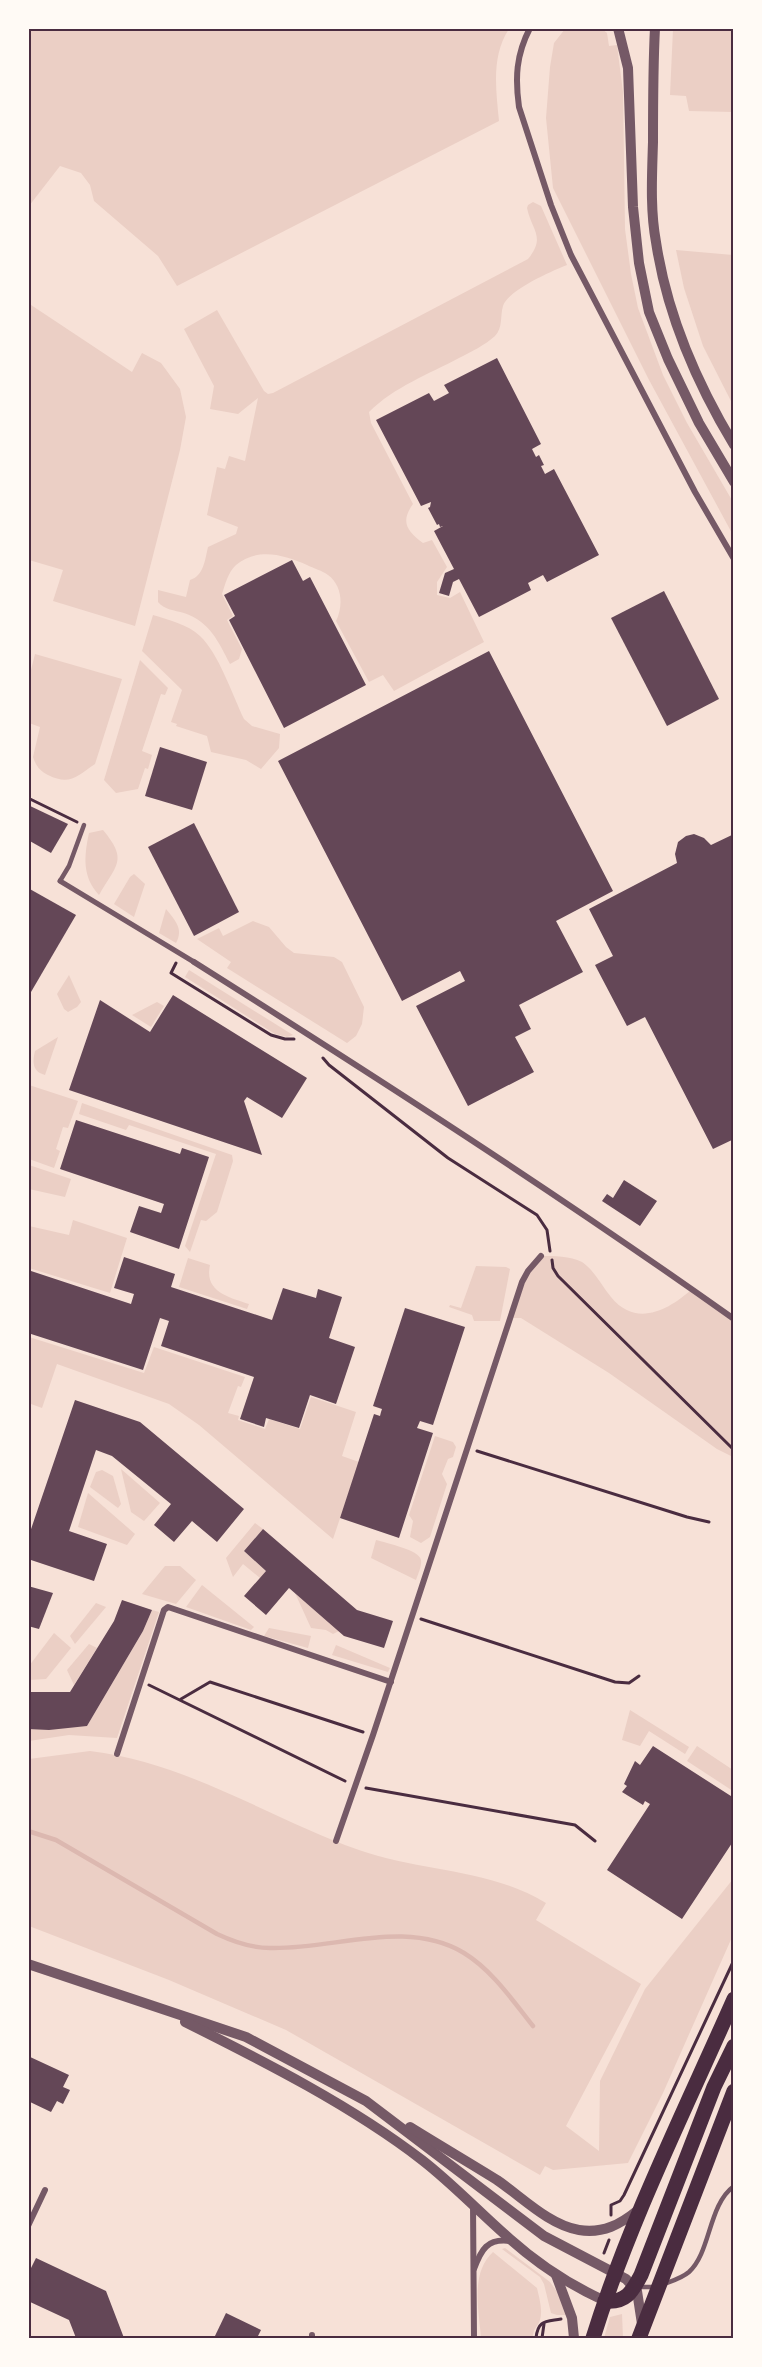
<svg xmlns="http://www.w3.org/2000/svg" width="762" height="2367" font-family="Commissioner,sans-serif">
<rect width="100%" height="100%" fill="#f7e1d7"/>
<!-- green -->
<g fill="#ebcfc5">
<path d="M29,28H509V29C491,56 496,90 499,121L177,286L158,256L94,201L90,185L81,173L60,166L29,206Z"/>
<polygon points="565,29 602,29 607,33 609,46 617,45 623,92 625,229 631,274 638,308 663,375 687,423 733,502 733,535 648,378 553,188 546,118 550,67 554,43"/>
<polygon points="673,29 733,29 733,112 689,111 686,96 670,95"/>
<path d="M533,202L541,206L567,265C552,271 508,290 503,306C500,316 503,328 495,336C485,345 471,352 459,358C429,374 394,387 369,412L371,423L413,504C400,522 407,531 423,543L432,540L447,567L437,582V595L450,598L460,592L484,642L394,691L383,675L369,682L336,621C343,607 343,586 328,575C323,571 313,568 307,565C284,555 258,547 236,565C228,572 225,585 222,594L233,616L227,620L242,649L239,659L230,664C218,641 210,622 184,613C174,610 165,610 158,602V590L186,597L190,580C204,576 205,559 208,547L236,534L238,527L207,515L217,467L225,469L229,456L245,461L258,398L238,414L210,409L214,386L184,329L217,310L264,391L268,394L273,393L528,259C546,237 532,231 527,208L528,205Z"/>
<polygon points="676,250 733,255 733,405 703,346 684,288"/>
<polygon points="28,303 132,372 142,353 161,363 180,389 186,417 180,450 135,626 53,601 63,570 29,560"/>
<path d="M153,615C169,620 187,624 200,636C219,654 232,694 244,719L252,726L280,734L279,748L261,769L246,760L211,752L207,736L176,726L177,724L171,722L182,690L142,651Z"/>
<path d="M35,654L122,679L95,764C77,776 70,786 48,775C40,771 36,766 33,757L40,727L29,723V678Z"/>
<polygon points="140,660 168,688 165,695 161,694 142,751 152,755 148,769 145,768 138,789 116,793 104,780"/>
<path d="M103,830C128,860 117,864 99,895C82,877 84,856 89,833Z"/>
<polygon points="134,874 145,884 134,917 114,904 130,877"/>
<path d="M166,909C175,920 184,929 176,943L159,933Z"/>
<polygon points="253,921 269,927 286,947 294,953 334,957 342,962 364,1007 362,1024 356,1036 347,1043 227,968 231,962 197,939 219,928 223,936"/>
<polygon points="189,970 293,1035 287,1037 275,1034 185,977"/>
<polygon points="69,975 81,1002 77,1007 68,1012 64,1009 57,994"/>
<polygon points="157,1002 164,1006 151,1027 132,1015"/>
<path d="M58,1037L45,1075C33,1072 32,1063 35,1051Z"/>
<polygon points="29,1085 78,1101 68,1128 63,1127 56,1149 60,1151 54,1168 29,1159"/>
<polygon points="82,1103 232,1155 233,1161 217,1212 206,1221 201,1220 190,1252 185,1246 216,1154 129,1125 126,1130 79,1114"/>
<polygon points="29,1165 71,1179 65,1197 29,1189"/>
<polygon points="73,1220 127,1238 110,1293 29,1268 29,1226 69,1235"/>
<path d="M541,1256C554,1256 570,1256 582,1262C595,1271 601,1285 611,1297C636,1328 669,1310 692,1289L733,1319V1457L717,1449L609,1373L521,1318H510L523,1279Z"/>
<path d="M188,1258L210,1265C204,1292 229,1297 249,1304L247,1309L179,1287Z"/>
<polygon points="476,1266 506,1267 510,1269 500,1321 474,1321 472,1315 449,1307 450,1305 461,1308"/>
<polygon points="29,1337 144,1373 154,1347 245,1377 241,1387 238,1386 228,1413 239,1416 238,1420 265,1429 269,1419 300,1429 311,1397 356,1412 342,1456 359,1462 333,1539 199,1425 169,1404 57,1364 42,1408 31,1404 29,1410 30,1374 29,1373"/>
<polygon points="435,1436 453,1442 456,1447 453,1457 448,1459 442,1474 447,1484 430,1537 421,1543 410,1537 413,1521 409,1515"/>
<polygon points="121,1469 160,1503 144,1521 131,1512"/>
<polygon points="102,1470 113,1476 121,1504 118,1508 90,1487 96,1472"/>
<polygon points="88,1493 135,1534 127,1545 78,1527"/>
<polygon points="255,1523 263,1529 244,1551 266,1571 260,1578 243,1564 233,1577 226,1558"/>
<path d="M376,1540C386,1543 420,1550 421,1560C422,1566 418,1574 416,1580L371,1558Z"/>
<polygon points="165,1566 180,1566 196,1580 176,1604 142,1594"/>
<polygon points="202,1585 254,1627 251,1630 186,1607"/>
<polygon points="295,1593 339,1631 333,1634 326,1630 311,1628"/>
<polygon points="96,1603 106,1607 75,1644 70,1636"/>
<polygon points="152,1610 159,1612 117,1738 69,1735 29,1741 28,1728 87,1726 143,1631"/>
<polygon points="269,1628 311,1636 308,1648 264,1636"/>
<polygon points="54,1633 71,1648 46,1679 29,1680 29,1666"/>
<polygon points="89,1644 97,1648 74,1685 67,1670"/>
<polygon points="336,1645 390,1668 388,1672 332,1655"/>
<polygon points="630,1710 689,1747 685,1754 649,1731 640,1746 622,1740"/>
<polygon points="697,1746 733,1770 733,1791 687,1761"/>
<path d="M90,1751C186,1762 269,1818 359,1850C420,1872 489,1868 546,1903L536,1920L641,1984L566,2126L599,2151L600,2081L645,1989L733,1879V1935L663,2093L628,2163L553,2170L545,2166L540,2175L286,2030L169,1980L29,1926V1759Z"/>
<polygon points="505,2248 550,2282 558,2293 567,2315 557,2315 551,2313 544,2284 540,2277 502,2249"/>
<path d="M493,2252L537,2288C539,2297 543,2310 540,2320C537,2328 533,2328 533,2338H481C479,2310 470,2273 493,2252Z"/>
<polygon points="622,2314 623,2338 604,2338 610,2317"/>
</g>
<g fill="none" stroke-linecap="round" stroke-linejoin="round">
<!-- stream -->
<path stroke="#dcb8b0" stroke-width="4.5" d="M28,1831L56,1840L217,1934C234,1942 252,1948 270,1948C333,1950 406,1918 464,1953C492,1970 513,2001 533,2026"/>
</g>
<!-- building -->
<g fill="#644757">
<polygon points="497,358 541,444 532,449 536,457 539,455 544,465 541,466 545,474 554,469 599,555 547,582 543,575 528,583 531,590 479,617 459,579 453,582 449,596 439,593 445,573 454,569 434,531 443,526 440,527 439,524 437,525 428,508 430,507 431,502 421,506 376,420 429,393 434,401 449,393 444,385"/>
<polygon points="292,560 303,581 310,577 366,685 284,728 229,620 235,616 224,595"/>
<polygon points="664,591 719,699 667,726 611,618"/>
<polygon points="489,651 613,891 556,921 583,972 519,1005 531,1029 515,1037 534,1072 468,1106 416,1006 465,981 460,971 402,1001 278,761"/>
<polygon points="160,747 207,762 192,810 145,796"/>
<polygon points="28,805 68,824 51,853 28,840"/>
<polygon points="194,823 239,912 194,936 148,847"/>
<polygon points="694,834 704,838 711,845 734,834 734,1139 713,1149 645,1017 627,1026 595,965 613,956 589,909 677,863 675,854 678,842 686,836"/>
<polygon points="28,888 76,915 31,992 28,990"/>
<polygon points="173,995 307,1078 282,1118 247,1097 244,1101 262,1155 69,1090 100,1000 150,1032"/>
<polygon points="76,1120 180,1154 182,1148 209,1157 179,1249 130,1232 139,1206 161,1213 164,1204 60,1169"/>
<polygon points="624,1180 657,1201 640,1226 602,1201 607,1194 613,1198"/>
<polygon points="124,1257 175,1274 171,1287 272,1320 283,1288 316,1298 318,1289 342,1297 329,1338 355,1347 336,1404 310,1395 299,1428 266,1418 264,1427 240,1419 254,1377 161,1346 169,1321 160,1318 143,1370 28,1333 28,1270 131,1304 134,1294 114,1288"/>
<polygon points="405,1308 465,1327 433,1425 420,1421 417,1428 433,1433 399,1538 340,1518 374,1414 380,1416 381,1412 382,1409 373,1406"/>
<polygon points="75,1400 140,1422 244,1509 217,1542 192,1521 174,1542 154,1525 171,1504 112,1456 96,1450 69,1531 107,1544 94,1581 28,1559 28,1538"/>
<polygon points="263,1529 357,1610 393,1621 384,1648 344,1636 289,1588 266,1615 244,1596 266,1571 244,1551"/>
<polygon points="28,1586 53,1593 39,1629 28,1626"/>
<polygon points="122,1600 152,1610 143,1631 87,1726 49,1730 28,1729 28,1692 70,1692 114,1621"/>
<polygon points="653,1746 734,1798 734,1840 682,1919 607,1870 650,1804 645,1801 643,1805 622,1792 627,1786 624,1784 635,1761 640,1765"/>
<polygon points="28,2056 69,2075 63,2087 70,2090 63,2104 57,2101 51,2112 28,2101"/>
<polygon points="36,2258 106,2291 124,2338 76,2338 69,2320 28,2301 28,2274"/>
<polygon points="226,2313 261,2330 257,2338 214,2338"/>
</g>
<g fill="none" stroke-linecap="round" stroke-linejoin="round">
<!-- path -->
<g stroke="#4a2c40" stroke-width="3">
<polyline points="28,798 77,822"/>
<polyline points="176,963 171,973 271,1035 285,1039 294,1039"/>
<polyline points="323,1058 329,1065 448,1158 537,1215 547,1230 550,1251"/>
<polyline points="552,1260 553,1268 558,1276 734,1450"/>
<polyline points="477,1451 687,1517 709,1522"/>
<polyline points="421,1619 615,1682 629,1683 639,1676"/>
<polyline points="149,1685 345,1781"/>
<polyline points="181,1699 210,1682 363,1732"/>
<polyline points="366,1788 575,1825 595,1841"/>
<polyline points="611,2215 611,2205 620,2201 624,2195 734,1960"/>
<polyline points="604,2253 609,2240"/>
<path d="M536,2338C538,2320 545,2322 561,2319"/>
<polyline points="542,2338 544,2324"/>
</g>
<!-- service -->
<g stroke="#755966" stroke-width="4.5">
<polyline points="60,881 69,866 84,825"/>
<path d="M664,2284C672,2281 682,2278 689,2272C711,2252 708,2205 734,2186"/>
<polyline points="637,2287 656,2287"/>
</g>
<!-- pedestrian -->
<polyline stroke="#755966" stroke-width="5" points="60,881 194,962"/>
<!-- minor -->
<g stroke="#755966" stroke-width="6">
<path d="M530,28C516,55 515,78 519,107L551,205L571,255L695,492L734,559"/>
<path d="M194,962C376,1077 558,1194 734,1319"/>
<polyline points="117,1754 164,1610 168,1607 391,1682"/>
<polyline points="336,1841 373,1735 522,1282 528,1271 541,1256"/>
<polyline points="473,2204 474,2338"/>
<polyline points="28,2226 45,2190"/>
<path d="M474,2269C481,2250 487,2238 510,2241"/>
<polyline points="312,2335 312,2338"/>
</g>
<!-- tertiary -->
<g stroke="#755966" stroke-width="10">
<polyline points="618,28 628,68 633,207 639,263 649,312 668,359 699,423 734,482"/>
<path d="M655,28C653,66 653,104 653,142C652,175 650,210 656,242C667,315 696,382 734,445"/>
<polyline points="28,1964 246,2037 366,2101 544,2236 626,2279 637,2291 642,2324"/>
<path d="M185,2022C265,2062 352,2106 422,2160C453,2184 480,2213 510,2239C538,2264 570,2285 605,2301"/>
<path d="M410,2127C439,2145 468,2162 497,2180C522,2197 549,2225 579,2230C603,2234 621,2224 638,2210"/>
<polyline points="556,2275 572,2318 574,2338"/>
</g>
<!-- primary -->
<g stroke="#4a2c40" stroke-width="15">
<path d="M605,2301C626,2303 632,2292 641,2275L714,2087L734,2046"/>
<path d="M593,2338C629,2222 685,2110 734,1999"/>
<polyline points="639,2338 734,2091"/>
</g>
</g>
<!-- border -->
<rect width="762" height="2367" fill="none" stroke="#fffaf5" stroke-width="60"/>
<rect x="30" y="30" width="702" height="2307" fill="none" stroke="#4a2c40" stroke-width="2"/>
</svg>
